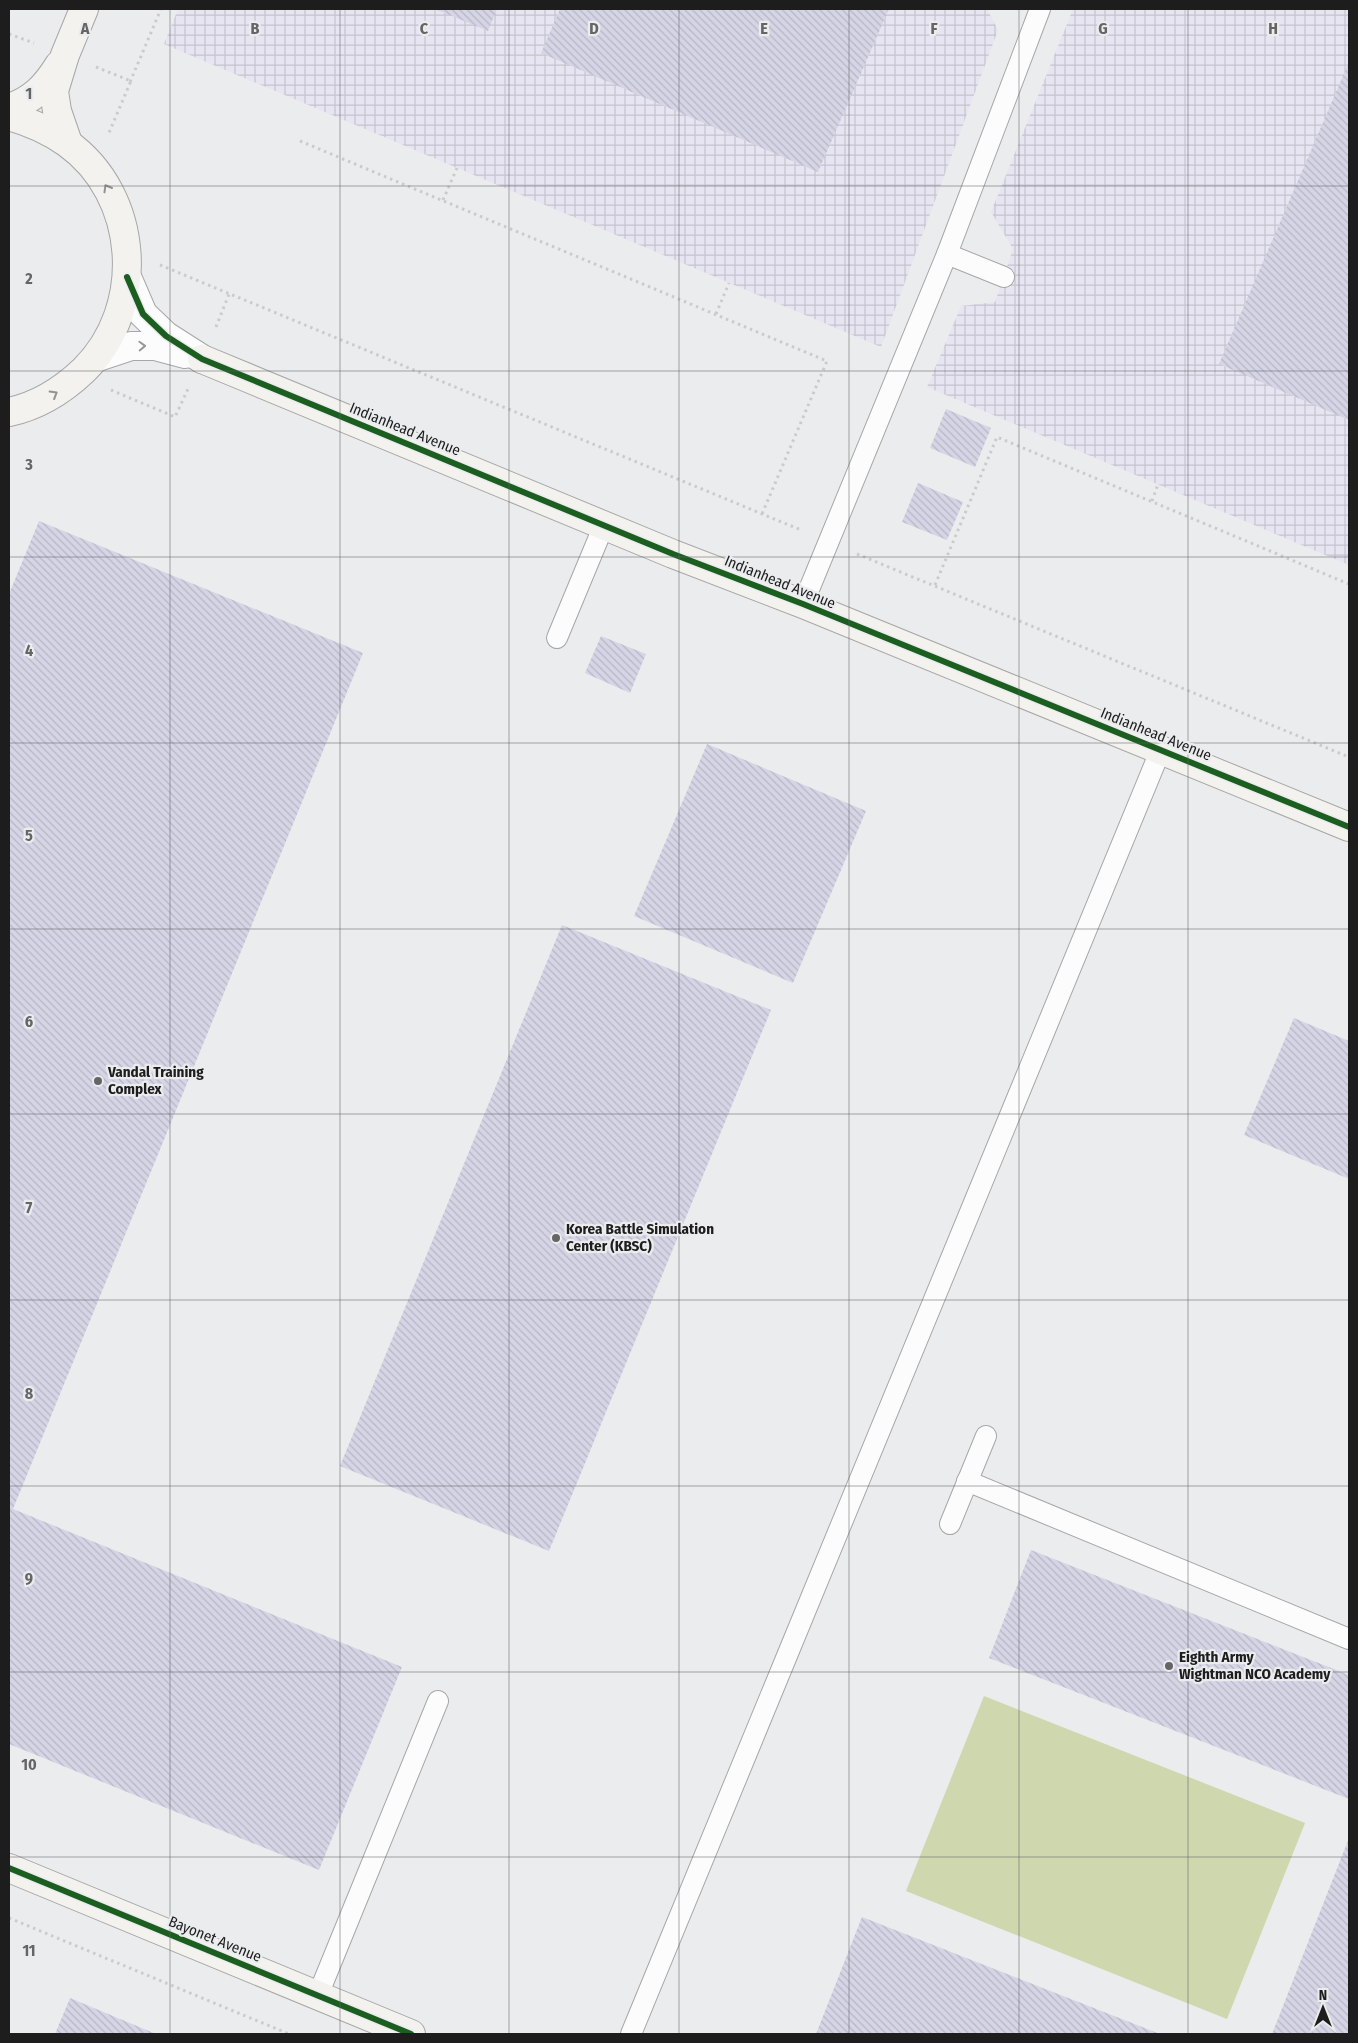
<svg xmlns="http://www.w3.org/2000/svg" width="1358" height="2043" font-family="'Fira Sans Condensed',sans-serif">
<defs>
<pattern id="industrial-grid" width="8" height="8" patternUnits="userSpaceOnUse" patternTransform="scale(1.25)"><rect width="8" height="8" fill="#e6e5f1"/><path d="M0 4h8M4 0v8" fill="none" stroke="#c5c4ce"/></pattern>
<pattern id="building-back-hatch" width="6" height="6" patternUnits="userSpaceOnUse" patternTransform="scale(1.25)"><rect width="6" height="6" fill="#d6d5e6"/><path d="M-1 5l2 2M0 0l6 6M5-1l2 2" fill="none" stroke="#b7b6c5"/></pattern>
</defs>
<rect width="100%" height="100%" fill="#ebeced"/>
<!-- industrial -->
<g fill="url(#industrial-grid)">
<polygon points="178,9 987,9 998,30 881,347 164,44"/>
<polygon points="1073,9 1349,9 1349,565 927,387 961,306 995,302 1013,249 991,212"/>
</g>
<!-- garden -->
<polygon fill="#ced7ad" points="984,1696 1305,1823 1227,2019 906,1891"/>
<!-- building -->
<g fill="url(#building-back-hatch)">
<polygon points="435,9 497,9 488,31"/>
<polygon points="560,9 889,9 818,172 541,53"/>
<polygon points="1349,62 1349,420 1219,364"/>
<polygon points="946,409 991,428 975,467 930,448"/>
<polygon points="918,483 963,502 947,540 902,522"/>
<polygon points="39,521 363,653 13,1509 402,1667 319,1870 9,1744 9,594"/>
<polygon points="601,636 646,654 630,693 585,673"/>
<polygon points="707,744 866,811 793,983 634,916"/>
<polygon points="562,925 771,1010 549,1551 340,1466"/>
<polygon points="1294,1018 1349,1041 1349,1179 1244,1135"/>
<polygon points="1031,1550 1349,1675 1349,1799 989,1658"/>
<polygon points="1349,1838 1349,2034 1272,2034"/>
<polygon points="862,1917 1160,2034 816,2034"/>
<polygon points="70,1998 156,2034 55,2034"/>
</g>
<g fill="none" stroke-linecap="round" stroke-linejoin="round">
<defs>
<g id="lane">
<polyline points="947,254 1004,277"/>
<polyline points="803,604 947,254 1040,9"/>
<polyline points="557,638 604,525"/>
<polyline points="967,1481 1349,1639"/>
<polyline points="950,1524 986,1436"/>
<polyline points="318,1995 438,1701"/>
<polyline points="631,2034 1161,749"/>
</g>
<g id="street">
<polyline points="127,277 143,314 166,336 202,359"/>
<polyline points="95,358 131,346 155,346 185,354"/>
</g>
<g id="secondary">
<path d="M9,108C33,100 46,86 59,65"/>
<path d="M9,116C30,122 49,130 67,143C140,195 147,308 84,370C63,390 38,406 9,412"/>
<polyline points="68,143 57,111 54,91 65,55 84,9"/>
<polyline points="202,359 673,554 803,604 1349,827"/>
<polyline points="9,1868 411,2034"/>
</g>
</defs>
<!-- lane casing -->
<use href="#lane" stroke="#a6a7a8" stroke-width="22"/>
<!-- street casing -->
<use href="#street" stroke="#a6a7a8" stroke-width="30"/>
<!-- secondary casing -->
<use href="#secondary" stroke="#a6a7a8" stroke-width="30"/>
<!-- path -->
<g stroke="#cbcbcc" stroke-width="3" stroke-dasharray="2.5 4" stroke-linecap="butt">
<polyline points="9,34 34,43"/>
<polyline points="96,67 131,81 108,135"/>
<polyline points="130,82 161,9"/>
<polyline points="300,141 827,361 762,514"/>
<polyline points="443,200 457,168"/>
<polyline points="160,265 801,530"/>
<polyline points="716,314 729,283"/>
<polyline points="216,327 229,294"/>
<polyline points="111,390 175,417 188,389"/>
<polyline points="1152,501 1158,484"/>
<polyline points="857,554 1349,757"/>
<polyline points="935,585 997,437 1349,584"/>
<polyline points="9,1918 289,2034"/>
</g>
<!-- lane -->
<use href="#lane" stroke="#fcfcfc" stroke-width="20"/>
<!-- street -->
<use href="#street" stroke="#fcfcfc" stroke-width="28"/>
<!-- secondary -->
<use href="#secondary" stroke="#f4f2ee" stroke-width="28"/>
<defs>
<g id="cycleway">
<polyline points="127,277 143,314 166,336 202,359 673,554 803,604 1349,827"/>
<polyline points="9,1868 411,2034"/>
</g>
</defs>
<!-- cycleway casing -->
<use href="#cycleway" stroke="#eaecee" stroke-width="9"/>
<!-- cycleway -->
<use href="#cycleway" stroke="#1b5e20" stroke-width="6"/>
</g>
<!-- one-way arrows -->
<defs><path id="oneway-chevron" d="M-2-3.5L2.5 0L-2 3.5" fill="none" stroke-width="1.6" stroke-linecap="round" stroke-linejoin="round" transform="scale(1.25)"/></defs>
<g stroke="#939290">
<use href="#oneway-chevron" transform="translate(107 188) rotate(-120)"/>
<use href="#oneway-chevron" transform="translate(54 394) rotate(-31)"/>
</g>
<use stroke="#989898" href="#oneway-chevron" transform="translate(142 346) rotate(-2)"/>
<!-- grid -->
<path fill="none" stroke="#656566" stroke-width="1" stroke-opacity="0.55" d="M170,9V2034M340,9V2034M509,9V2034M679,9V2034M849,9V2034M1019,9V2034M1188,9V2034M9,186H1349M9,371H1349M9,557H1349M9,743H1349M9,929H1349M9,1114H1349M9,1300H1349M9,1486H1349M9,1672H1349M9,1857H1349"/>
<!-- markers -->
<g fill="#656566" stroke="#eaecee" stroke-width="2">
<circle cx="98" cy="1081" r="5"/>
<circle cx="556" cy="1238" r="5"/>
<circle cx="1169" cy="1666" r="5"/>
</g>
<g text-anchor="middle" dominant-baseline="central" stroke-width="4.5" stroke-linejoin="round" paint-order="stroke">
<!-- street labels -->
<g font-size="15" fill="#1d1d1e" stroke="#eaecee">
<text transform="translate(405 429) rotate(22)">Indianhead Avenue</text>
<text transform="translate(780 582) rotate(22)">Indianhead Avenue</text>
<text transform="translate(1156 734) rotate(22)">Indianhead Avenue</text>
<text transform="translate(215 1939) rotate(22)">Bayonet Avenue</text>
</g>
<!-- poi labels -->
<g font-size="15" font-weight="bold" fill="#1d1d1e" stroke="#eaecee" text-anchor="start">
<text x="108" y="1072">Vandal Training<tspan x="108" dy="17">Complex</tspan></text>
<text x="566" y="1229">Korea Battle Simulation<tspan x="566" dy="17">Center (KBSC)</tspan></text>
<text x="1179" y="1657">Eighth Army<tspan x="1179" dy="17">Wightman NCO Academy</tspan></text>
</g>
</g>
<g font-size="16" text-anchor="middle" font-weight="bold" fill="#656566" stroke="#eaecee" stroke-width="4.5" stroke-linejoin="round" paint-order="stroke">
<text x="85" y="34">A</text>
<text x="255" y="34">B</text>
<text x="424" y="34">C</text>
<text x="594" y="34">D</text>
<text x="764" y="34">E</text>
<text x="934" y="34">F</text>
<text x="1103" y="34">G</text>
<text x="1273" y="34">H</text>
<text x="29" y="99">1</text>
<text x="29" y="284">2</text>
<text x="29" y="470">3</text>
<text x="29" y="656">4</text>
<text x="29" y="841">5</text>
<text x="29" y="1027">6</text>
<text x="29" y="1213">7</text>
<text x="29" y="1399">8</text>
<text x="29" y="1584">9</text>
<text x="29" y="1770">10</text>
<text x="29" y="1956">11</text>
</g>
<!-- border -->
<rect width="1358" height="2043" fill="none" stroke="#1d1d1e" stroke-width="20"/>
<!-- north arrow -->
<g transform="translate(1323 2008)" stroke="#eaecee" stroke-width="4" paint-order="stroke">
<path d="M0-4L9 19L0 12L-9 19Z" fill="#1d1d1e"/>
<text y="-8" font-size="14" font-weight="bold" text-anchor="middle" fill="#1d1d1e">N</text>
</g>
</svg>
